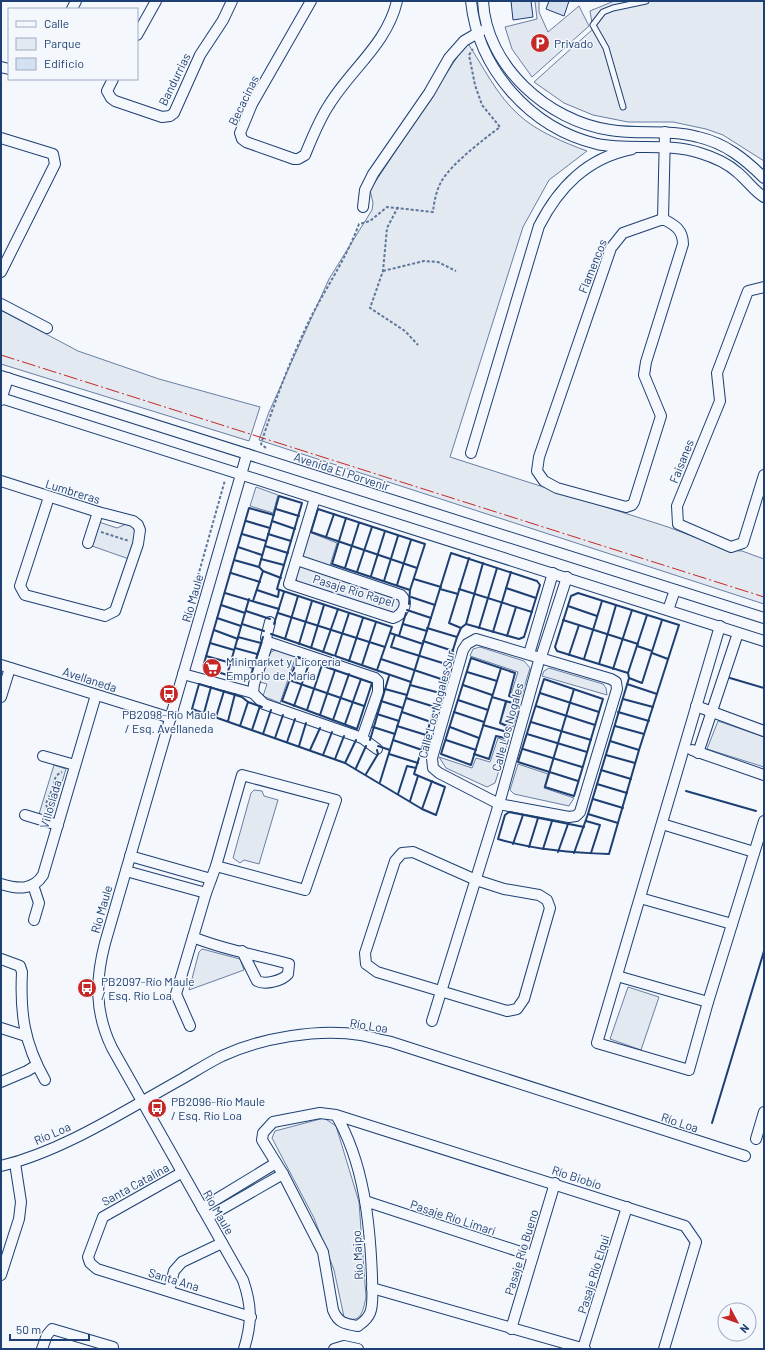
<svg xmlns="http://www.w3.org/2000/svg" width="765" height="1350" font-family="Barlow,sans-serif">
<rect width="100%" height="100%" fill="#f4f7fb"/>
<!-- green -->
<g fill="#e3e9f0" stroke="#687fa3">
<polygon points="614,1 764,1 764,161 723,135 706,129 673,122 628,122 593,115 564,103 534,82 593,29 590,11"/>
<path d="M467,42C483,66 497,96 519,115C536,131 565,143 587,151L549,180L523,227L450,457L668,527L729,550L742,551L764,559V604L259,440L269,412L329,279L372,210L373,203L370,190Z"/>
<polygon points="1,310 78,351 159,379 260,407 249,441 1,364"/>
<polygon points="256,487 278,495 273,513 250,506"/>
<polygon points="99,522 117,528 126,524 132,526 137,534 129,559 92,546"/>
<polygon points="309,532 337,543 327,575 398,598 400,604 398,611 389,615 301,586 294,576"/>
<polygon points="480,647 524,661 530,668 521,698 511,694 518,672 470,656 473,649"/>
<polygon points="276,649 296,656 280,703 263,696 267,684 260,682 270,653"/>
<polygon points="549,668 603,684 606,688 607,695 542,676 544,671"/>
<polygon points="507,702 520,706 513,727 500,723"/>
<polygon points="718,721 764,737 764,767 707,749"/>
<polygon points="498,738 508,742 495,783 487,787 446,768 439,757 472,768 476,758 490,762"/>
<polygon points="518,764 548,774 544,788 574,798 569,806 514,794 510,790"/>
<polygon points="54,765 66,769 51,818 39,814"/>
<polygon points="254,790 262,791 264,796 278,800 259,864 244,860 240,863 233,858 251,793"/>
<polygon points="202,949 240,959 244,970 189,990 199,952"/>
<polygon points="628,987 659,997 641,1050 610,1039"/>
<path d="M324,1118L336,1126L359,1202L366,1297C363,1311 361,1325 344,1317L334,1270L314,1218L272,1138L275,1131Z"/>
</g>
<!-- parking -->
<polygon fill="#e3e8f0" stroke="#687fa3" points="535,1 539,1 539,12 548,32 579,6 589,26 532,77 512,49 505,27 537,19"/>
<!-- building -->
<g fill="#d5e0f0" stroke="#1d3f73">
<polygon points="511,1 531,1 533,17 513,20"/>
<polygon points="549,1 569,1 564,16 546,9"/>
</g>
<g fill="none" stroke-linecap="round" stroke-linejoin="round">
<defs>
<polyline id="service" points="623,107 606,48 593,25 603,12 613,8 646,1"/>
<g id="minor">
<path d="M311,1L252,104L240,133L242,139L246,142L294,159H298L305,155C312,138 319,120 329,105C351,69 387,44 397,1"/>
<path d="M471,1C478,69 530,128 597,144C631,151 667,142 700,153C713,157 727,163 737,172C747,180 754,191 764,197"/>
<path d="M483,1C486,66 548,121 610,130C639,135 669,129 698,137C725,143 745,159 764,178"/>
<polyline points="72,9 76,1"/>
<polyline points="137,35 156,1"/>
<polyline points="1,67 9,69"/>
<polyline points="113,79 107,91 111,98 115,101 162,117 170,116 174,113 200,55 223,20 232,1"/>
<polyline points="1,138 53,154 55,164 1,272"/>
<polyline points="363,207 365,190 373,174 429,93 449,58 464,41 481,31"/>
<path d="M663,219C675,225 683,230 683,244L646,362L644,375L661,416L634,502L632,505L626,507L557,488L544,481L537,471L539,457L611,248L623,233Z"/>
<polyline points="663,219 665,132"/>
<polyline points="764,287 748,291 717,373 720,401 677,506 678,524 731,547 743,543 764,475"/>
<polyline points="1,304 47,328"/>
<polyline points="1,376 764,618"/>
<polyline points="1,398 764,641"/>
<polyline points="1,400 8,378"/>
<path d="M471,453L539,226C559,187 587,158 632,149"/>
<polyline points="1,481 98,512 133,521 138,525 140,530 138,544 115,611 105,616 25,595 20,586 49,497"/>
<polyline points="88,543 98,512"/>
<path d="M297,560L401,595C409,603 403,615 393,618L289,584L315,498"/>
<polyline points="668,610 675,590"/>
<polyline points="720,626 597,1043 689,1070 708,1002 764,821"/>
<polygon points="476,639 611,679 616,682 617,689 580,812 576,816 569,817 499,804 439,773 433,768 432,758 463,650 467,644"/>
<polyline points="268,642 375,678 378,681 378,692 362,738"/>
<polyline points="529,654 553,573"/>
<polyline points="541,657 567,577"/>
<polyline points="1,665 171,718"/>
<polyline points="183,674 253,693"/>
<polyline points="253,693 264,704 362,738 377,749"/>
<polyline points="253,693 254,684 268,642 266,638 270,622"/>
<polyline points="1,697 10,668"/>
<polyline points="696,706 764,731"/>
<polyline points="692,750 764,775"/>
<polyline points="698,753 738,633"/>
<polyline points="43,756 75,765"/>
<polygon points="242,775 336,800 305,890 216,866"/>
<polyline points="25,815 58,825"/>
<polyline points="662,824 754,852"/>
<polygon points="413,852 476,880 504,889 539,895 547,900 550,908 524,999 517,1009 507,1011 377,972 366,964 365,953 395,861 402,853"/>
<polyline points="130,856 211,879"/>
<path d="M216,866L206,893L193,937C223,950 258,955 289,964L288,974C282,981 265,985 257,981L242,951"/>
<polyline points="126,871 206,893"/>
<path d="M1,884C17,889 33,891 43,875L96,695"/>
<polyline points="33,885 39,903 34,920"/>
<polyline points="640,898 732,924"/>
<path d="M1,959L20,966L22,972C20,1013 24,1043 45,1080"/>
<polyline points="617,976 708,1002"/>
<polyline points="432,1021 499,804 540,657"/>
<polyline points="190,1026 176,994 193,937"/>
<polyline points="1,1028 26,1036"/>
<polyline points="1,1082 27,1071 37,1065"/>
<path d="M336,1115C364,1163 370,1223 372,1277C372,1288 374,1304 370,1313C367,1320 363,1322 358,1326C345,1324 338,1323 333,1310L323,1252L283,1174L262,1140L263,1133L273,1122L320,1113L336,1115L685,1226L696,1242L664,1349"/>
<polyline points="756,1139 764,1112"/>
<path d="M1,1166C63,1151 124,1111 180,1080C194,1072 208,1063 222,1056C261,1038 318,1028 361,1035C371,1037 381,1040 391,1042L745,1156"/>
<polyline points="181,1173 103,1217 88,1257 90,1263 97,1269 251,1317"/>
<polyline points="365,1201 533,1256"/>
<polyline points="202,1208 276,1163"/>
<polyline points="208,1217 283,1174"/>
<polyline points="1,1275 19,1219 21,1202 15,1163"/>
<polyline points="372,1288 585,1349"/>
<polyline points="169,1291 174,1271 182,1262 222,1243"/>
<polyline points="511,1329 555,1183"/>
<polyline points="583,1348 627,1207"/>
<polyline points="42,1349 47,1335 52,1329 113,1347"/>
<path d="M244,1349C252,1323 252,1306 243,1280L112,1048C95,1013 95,981 105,943L247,454"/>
<polyline points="334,1349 344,1346 358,1349"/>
</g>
</defs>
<!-- service casing -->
<use href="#service" stroke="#1d3f73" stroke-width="7"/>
<!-- minor casing -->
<use href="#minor" stroke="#1d3f73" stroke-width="12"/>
<!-- path -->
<g stroke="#5e769c" stroke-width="2" stroke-dasharray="3 2" stroke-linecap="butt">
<polyline points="398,207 387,228 383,271 370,308 405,331 418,345"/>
<polyline points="383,271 424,261 438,262 456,271"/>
<path d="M266,448L261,444C275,400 291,358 311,317C327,286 347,257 359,224L370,221L387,207L433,212C434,202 436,192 441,182C451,164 483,140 500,127L482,105L475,85L469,55L473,49"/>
<polyline points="101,532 129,541"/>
<polyline points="198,576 225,480"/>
<path d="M50,812L46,805C47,799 50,795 52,790C56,781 52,777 62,772"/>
</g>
<!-- service -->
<use href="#service" stroke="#f4f7fb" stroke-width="5"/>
<!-- minor -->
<use href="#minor" stroke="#f4f7fb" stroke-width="10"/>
<!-- wall -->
<g stroke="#1d3f73" stroke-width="2">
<polyline points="276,509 299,516"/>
<polyline points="346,518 332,564 410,590"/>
<polyline points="246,521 270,528"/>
<polyline points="272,521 295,529"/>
<polyline points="242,534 266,541"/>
<polyline points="268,534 291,541"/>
<polyline points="326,537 334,514"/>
<polyline points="265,546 288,553"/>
<polyline points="238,547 262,555"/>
<polyline points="261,559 284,565"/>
<polyline points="234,560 259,567 263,571 281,578"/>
<polyline points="259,567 279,496 302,503 277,589 392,627 377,670"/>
<polyline points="345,568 359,523"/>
<polyline points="357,572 372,527"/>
<polyline points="231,573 260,582"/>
<polyline points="371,576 385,531"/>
<polyline points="414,579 441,587"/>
<polyline points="384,581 398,536"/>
<polyline points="397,585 411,540"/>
<polyline points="506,588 536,598"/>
<polyline points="440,589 458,594"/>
<polyline points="459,589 532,612"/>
<polyline points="257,590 278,597 279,590"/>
<polyline points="225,593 279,609"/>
<polyline points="411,597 435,605"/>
<polyline points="253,601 263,571"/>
<polyline points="409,604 410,590 425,544 318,509 311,532 417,568"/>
<polyline points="221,605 245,613"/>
<polyline points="568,606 597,616"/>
<polyline points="407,610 431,618"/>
<polyline points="246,611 270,619"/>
<polyline points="278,613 385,647"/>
<polyline points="217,618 241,626"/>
<polyline points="563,620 638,644"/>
<polyline points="242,624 264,631"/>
<polyline points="274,624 284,592"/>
<polyline points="403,624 427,631"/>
<polyline points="427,628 457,637"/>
<polyline points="461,628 449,623 469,558"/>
<polyline points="479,628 497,568"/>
<polyline points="214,630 238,639"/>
<polyline points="493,632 511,572"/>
<polyline points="390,633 423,644"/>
<polyline points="271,634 411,682"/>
<polyline points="395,635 391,647 449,665"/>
<polyline points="399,636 406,613"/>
<polyline points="507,636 516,607"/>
<polyline points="238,637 261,643"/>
<polyline points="263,637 250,678 245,681 203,667 249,508 274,515"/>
<polyline points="285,639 298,596"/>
<polyline points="423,641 453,651"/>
<polyline points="210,643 234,650"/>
<polyline points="299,644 312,601"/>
<polyline points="637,646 652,651"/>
<polyline points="235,648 257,654"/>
<polyline points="311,648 324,605"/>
<polyline points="323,652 338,609"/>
<polyline points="652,653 668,659"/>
<polyline points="569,655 579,625"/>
<polyline points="206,656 231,663"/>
<polyline points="335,656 349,613"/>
<polygon points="298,657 372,683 357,729 282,701"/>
<polyline points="381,659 444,680"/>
<polyline points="584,659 602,601"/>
<polyline points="232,661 253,668"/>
<polyline points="349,661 363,618"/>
<polyline points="599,664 616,605"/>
<polyline points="362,665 376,622"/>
<polyline points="613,669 632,610"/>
<polyline points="467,672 497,681"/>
<polyline points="227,675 249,599"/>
<polyline points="629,678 642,683 662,620"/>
<polyline points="730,678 764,688"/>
<polyline points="289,680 364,706"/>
<polyline points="627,684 657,694"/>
<polyline points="410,685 440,693"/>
<polyline points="463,685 492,695"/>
<polyline points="385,689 407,695"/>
<path d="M574,689C564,722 555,754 545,787L574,796C584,764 593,731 603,699L544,679L518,762L578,781"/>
<polyline points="540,693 599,712"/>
<polyline points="492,697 516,704 518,699 509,696 515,673 471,658 441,754 471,765 501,668"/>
<polyline points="406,698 435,707"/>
<polyline points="623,699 653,707"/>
<polyline points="458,700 488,710"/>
<polyline points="381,701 403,708"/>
<polyline points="294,706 310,661"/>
<polyline points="536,706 595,725"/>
<polyline points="262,707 248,702 242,697 199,684 192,709 345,763 422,809 436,815 445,787 414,774 457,637 461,628 466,624 483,563"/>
<polyline points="307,710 322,665"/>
<polyline points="402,712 431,722"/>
<polyline points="454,712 484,722"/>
<polyline points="618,712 649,721"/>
<polyline points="204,713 211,687"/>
<polyline points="377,714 399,721"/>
<polyline points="320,715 335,670"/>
<polyline points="216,717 224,691"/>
<polyline points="333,720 349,674"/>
<polyline points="228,721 235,694"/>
<polyline points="531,722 591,740"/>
<polyline points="345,724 361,679"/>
<polyline points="483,725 507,732"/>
<polyline points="240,726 248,702"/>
<polyline points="397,726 426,735"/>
<polyline points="615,726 644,734"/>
<polyline points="373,727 395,734"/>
<polyline points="450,727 479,738"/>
<polyline points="252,730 260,706"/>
<polyline points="263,734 271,710"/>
<polyline points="527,734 587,752"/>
<polyline points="275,738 283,715"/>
<polyline points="370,740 389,676"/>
<polyline points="393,740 422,750"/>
<polyline points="446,740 476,750"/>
<polyline points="610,741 639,750"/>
<polyline points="287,742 295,719"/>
<polyline points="299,746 306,723"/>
<polyline points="378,746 390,750"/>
<polyline points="523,749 582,767"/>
<polyline points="310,750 320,728"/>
<polyline points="389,754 418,763"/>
<polyline points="474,754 489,759 496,736 505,738 509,727 500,723 506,701"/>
<polyline points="323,755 332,732"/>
<polyline points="606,755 635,763"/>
<polyline points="335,759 344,736"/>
<polyline points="345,763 356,740"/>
<polyline points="356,768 366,746"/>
<polyline points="601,770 631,779"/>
<polyline points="366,774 378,754 377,750"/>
<polyline points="380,782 451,553 537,581 540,585 524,637 519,639 466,624"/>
<polyline points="597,784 627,793"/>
<polyline points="686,791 756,811"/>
<polyline points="398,794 407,766 416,768"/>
<polyline points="593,799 623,808"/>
<polyline points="410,801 418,776"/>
<polyline points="422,809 432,781"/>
<polyline points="588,814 618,823"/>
<polyline points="586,821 600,825 591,853"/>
<path d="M584,827L509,812L505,815L498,839C534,850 571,853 609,854L639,750L679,625L578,593L571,596L555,647L557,651L628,673"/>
<polyline points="513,844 523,815"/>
<polyline points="529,847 538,818"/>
<polyline points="543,849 552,821"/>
<polyline points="558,852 568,824"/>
<polyline points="574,853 588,814 629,678 628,673 647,615"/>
<polyline points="712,1123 764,951"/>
</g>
<!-- power -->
<polyline stroke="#c62828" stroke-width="1" stroke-dasharray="14 3 2 3" stroke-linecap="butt" points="1,355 764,597"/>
</g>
<!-- icons -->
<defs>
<symbol id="parking-disc" viewBox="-11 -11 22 22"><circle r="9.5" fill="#c62828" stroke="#f4f7fb"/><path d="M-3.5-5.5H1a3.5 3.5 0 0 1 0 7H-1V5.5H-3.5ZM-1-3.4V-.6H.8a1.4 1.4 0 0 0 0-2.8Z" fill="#fff"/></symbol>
<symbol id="supermarket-disc" viewBox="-11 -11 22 22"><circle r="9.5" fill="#c62828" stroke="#f4f7fb"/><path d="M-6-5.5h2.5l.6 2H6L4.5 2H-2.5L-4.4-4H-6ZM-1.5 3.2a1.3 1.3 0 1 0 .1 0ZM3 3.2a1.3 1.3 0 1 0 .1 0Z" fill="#fff"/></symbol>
<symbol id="bus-disc" viewBox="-11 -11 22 22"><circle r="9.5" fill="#c62828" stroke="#f4f7fb"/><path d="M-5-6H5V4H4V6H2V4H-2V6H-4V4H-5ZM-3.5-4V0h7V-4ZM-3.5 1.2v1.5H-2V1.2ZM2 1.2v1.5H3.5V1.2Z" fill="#fff"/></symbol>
</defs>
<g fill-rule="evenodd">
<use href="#parking-disc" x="529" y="32" width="22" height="22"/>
<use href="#supermarket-disc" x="201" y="657" width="22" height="22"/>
<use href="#bus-disc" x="158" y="683" width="22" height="22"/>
<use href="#bus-disc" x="76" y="977" width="22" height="22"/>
<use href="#bus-disc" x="146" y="1097" width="22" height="22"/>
</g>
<g text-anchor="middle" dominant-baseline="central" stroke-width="3" stroke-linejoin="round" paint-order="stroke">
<!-- poi labels -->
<g font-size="12" fill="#1d3f73" stroke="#f4f7fb" text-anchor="start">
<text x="554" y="43">Privado</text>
<text x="226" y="661">Minimarket y Licorería<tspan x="226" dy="14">Emporio de María</tspan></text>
<text x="169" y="714" text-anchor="middle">PB2098-Río Maule<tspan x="169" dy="14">/ Esq. Avellaneda</tspan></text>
<text x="101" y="981">PB2097-Río Maule<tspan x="101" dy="14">/ Esq. Río Loa</tspan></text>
<text x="171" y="1101">PB2096-Río Maule<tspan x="171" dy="14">/ Esq. Río Loa</tspan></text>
</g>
<!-- street labels -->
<g font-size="12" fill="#1d3f73" stroke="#f4f7fb">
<text transform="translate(174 79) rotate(-64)">Bandurrias</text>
<text transform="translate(243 100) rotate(-64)">Becacinas</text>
<text transform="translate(592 266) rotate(-68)">Flamencos</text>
<text transform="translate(681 461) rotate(-68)">Faisanes</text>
<text transform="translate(342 471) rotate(18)">Avenida El Porvenir</text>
<text transform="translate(73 491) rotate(17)">Lumbreras</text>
<text transform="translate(354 590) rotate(17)">Pasaje Río Rapel</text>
<text transform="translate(192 598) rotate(-74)">Río Maule</text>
<text transform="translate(90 679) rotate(18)">Avellaneda</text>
<text transform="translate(436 704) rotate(-75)">Calle Los Nogales Sur</text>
<text transform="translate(507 727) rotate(-75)">Calle Los Nogales</text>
<text transform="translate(50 804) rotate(-74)">Villoslada</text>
<text transform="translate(101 909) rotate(-74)">Río Maule</text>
<text transform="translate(369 1025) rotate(9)">Río Loa</text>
<text transform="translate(680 1122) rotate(18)">Río Loa</text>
<text transform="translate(52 1133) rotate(-24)">Río Loa</text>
<text transform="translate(577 1177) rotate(18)">Río Biobío</text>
<text transform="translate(135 1184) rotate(-29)">Santa Catalina</text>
<text transform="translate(219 1212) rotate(60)">Río Maule</text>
<text transform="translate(453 1217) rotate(18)">Pasaje Río Limarí</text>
<text transform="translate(521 1252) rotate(-73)">Pasaje Río Bueno</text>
<text transform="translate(357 1255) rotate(-93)">Río Maipo</text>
<text transform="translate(593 1274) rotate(-73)">Pasaje Río Elqui</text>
<text transform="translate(174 1279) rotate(17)">Santa Ana</text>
</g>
</g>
<!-- border -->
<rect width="765" height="1350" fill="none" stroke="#1d3f73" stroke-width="4"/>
<!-- legend -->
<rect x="8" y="8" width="130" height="72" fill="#f4f7fb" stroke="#9eadc5"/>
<rect x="16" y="21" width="20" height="6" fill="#f4f7fb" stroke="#9eadc5"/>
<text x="44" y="28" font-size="12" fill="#1d3f73">Calle</text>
<rect x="16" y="38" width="20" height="12" fill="#e3e9f0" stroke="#9eadc5"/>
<text x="44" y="48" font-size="12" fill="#1d3f73">Parque</text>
<rect x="16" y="58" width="20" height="12" fill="#d5e0f0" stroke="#9eadc5"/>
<text x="44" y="68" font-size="12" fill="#1d3f73">Edificio</text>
<!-- north arrow -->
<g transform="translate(737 1322) rotate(131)"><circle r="19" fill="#f4f7fb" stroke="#9eadc5"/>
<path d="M0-3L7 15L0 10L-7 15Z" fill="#c62828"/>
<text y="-6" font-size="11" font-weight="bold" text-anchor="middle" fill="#1d3f73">N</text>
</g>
<!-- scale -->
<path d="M10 1334v6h79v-6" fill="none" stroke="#1d3f73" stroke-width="2"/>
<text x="16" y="1334" font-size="12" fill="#1d3f73" stroke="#f4f7fb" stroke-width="3" paint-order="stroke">50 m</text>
</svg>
